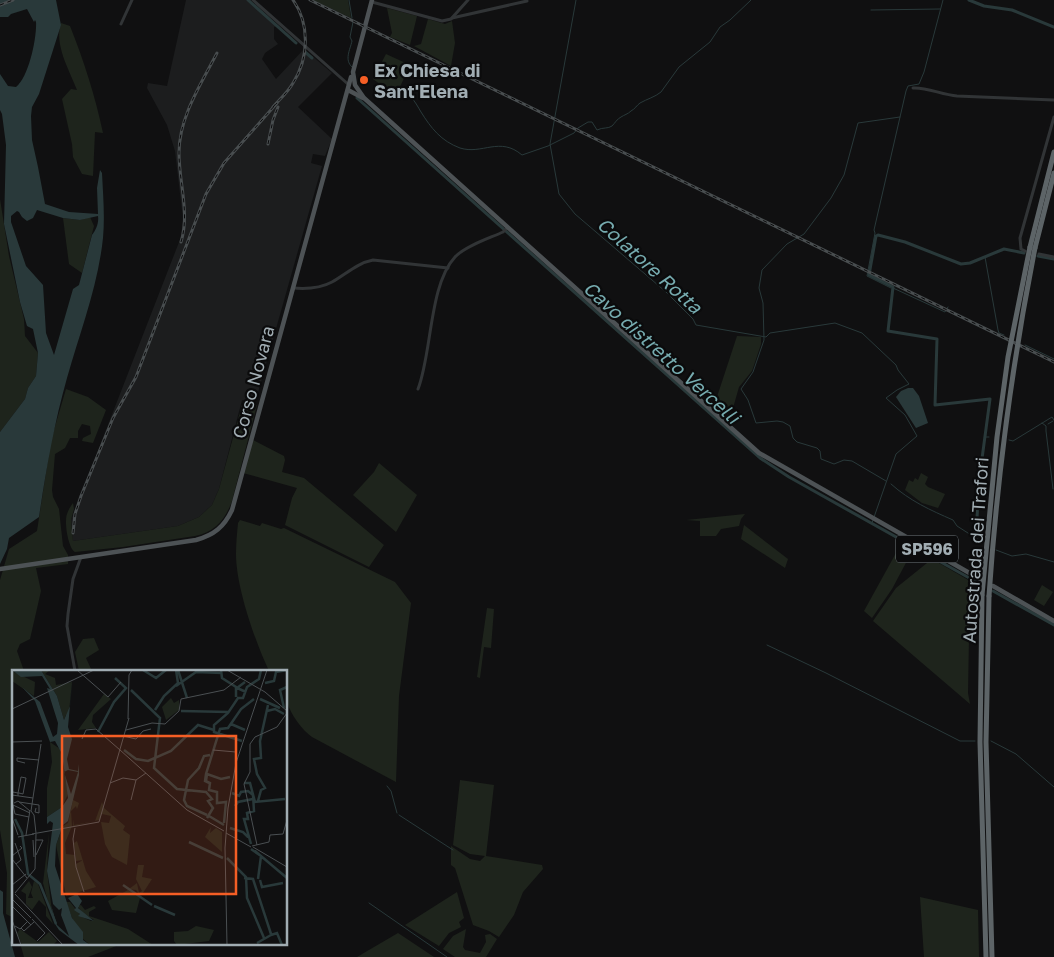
<svg xmlns="http://www.w3.org/2000/svg" width="1054" height="957" font-family="'Golos Text',sans-serif">
<rect width="100%" height="100%" fill="#101011"/>
<!-- built -->
<polygon fill="#1c1d1e" points="186,0 247,0 276,26 274,27 274,39 278,44 265,53 262,59 276,79 304,49 332,73 298,107 332,139 325,156 313,154 311,163 322,166 255,403 242,400 219,489 212,505 199,517 178,526 73,541 71,520 181,237 183,219 175,151 167,125 147,88 148,83 167,86"/>
<!-- green -->
<g fill="#1e241c">
<polygon points="313,0 348,0 351,18"/>
<polygon points="387,8 417,16 410,45 390,37 392,33"/>
<polygon points="428,19 445,24 452,21 455,43 451,66 414,46 421,44"/>
<path d="M61,23L70,26C84,61 95,96 103,133L95,132L93,176L82,174L73,157L72,144L62,99L71,89L77,90C69,69 54,45 61,23Z"/>
<polygon points="386,54 410,65 399,89 384,87 373,79"/>
<polygon points="0,199 9,256 24,319 25,336 38,353 36,376 28,388 25,399 0,432"/>
<polygon points="90,217 94,226 82,273 69,264 63,218 80,220"/>
<polygon points="737,336 761,337 761,344 752,371 739,387 729,422 713,409"/>
<polygon points="66,389 88,397 106,410 93,443 82,441 83,438 91,434 90,426 82,424 78,431 78,438 70,438 65,448 55,454 52,490 53,497 59,509 63,546 68,555 68,564 36,568 41,591 30,639 20,644 17,651 24,671 14,671 14,923 12,917 6,914 7,873 0,830 0,580 9,549 37,531 51,440"/>
<path d="M243,401L257,405L232,501C225,520 215,532 195,536L123,547L75,552C68,548 64,522 67,514C68,510 71,506 73,503L74,509L71,520L73,541L178,526L199,517L212,505L219,489Z"/>
<polygon points="253,440 284,456 285,460 282,472 304,478 384,545 369,567 285,525 292,498 297,488 243,473"/>
<polygon points="379,463 417,495 396,532 353,495 374,472"/>
<polygon points="921,473 928,477 925,484 928,487 945,494 938,508 922,503 905,490 909,480 913,482 915,478 918,480"/>
<polygon points="745,514 741,519 739,526 721,529 716,536 700,536 700,521 686,520"/>
<path d="M240,520L260,526L262,523L281,529L284,528L395,582L411,603L399,696L396,782L312,737C302,730 291,715 287,702C284,694 286,680 286,671H269C255,641 236,587 236,554C236,544 237,533 238,523Z"/>
<polygon points="744,525 788,559 785,568 741,539"/>
<polygon points="900,551 909,557 892,589 872,618 864,611 896,553"/>
<polygon points="932,559 970,581 968,693 970,704 873,621 896,588"/>
<polygon points="1042,585 1053,592 1044,606 1034,600"/>
<polygon points="487,608 494,609 491,648 484,647 480,678 477,677"/>
<polygon points="94,638 99,650 86,658 92,671 79,671 75,652 83,639"/>
<polygon points="460,780 494,785 486,856 542,865 543,869 523,892 514,915 499,937 489,931 473,925 455,868 451,865 451,846 470,859 480,861 485,856 470,854 453,845"/>
<polygon points="457,892 464,918 459,922 461,927 449,933 439,946 405,925"/>
<polygon points="920,897 978,910 979,957 924,957"/>
<polygon points="466,929 463,947 465,950 480,953 486,942 485,935 490,934 497,939 486,957 455,957 443,949 453,936"/>
<polygon points="398,933 434,957 357,957"/>
<polygon points="20,943 124,943 88,957 24,957"/>
</g>
<!-- water -->
<g fill="#29393a" fill-rule="evenodd">
<path d="M0,0H56L61,25L39,94L32,107L31,116L32,140L38,167L45,204L69,212L98,214L97,188L100,170L102,173C103,194 105,216 103,238C98,286 80,332 67,378C54,424 46,470 39,517L9,538L7,549L0,564V432L25,399L28,388L36,376L38,353L33,329L27,326L20,302L4,224L6,145L2,114L0,110V74L8,86L16,87C29,77 37,37 36,22L35,20L34,22L27,9L11,14L8,17H0ZM37,210L63,218L80,220L98,216C99,223 96,230 92,235L79,285L73,289L54,355L46,333L43,285L26,266L11,222V216L17,211L19,212L22,217L27,221L33,218Z"/>
<polygon points="908,388 913,388 919,396 928,423 916,428 896,397 901,391"/>
<polygon points="0,890 3,892 3,913 15,957 0,957"/>
</g>
<g fill="none" stroke-linecap="round" stroke-linejoin="round">
<!-- stream -->
<g stroke="#29393a" stroke-width="1">
<polyline points="349,0 352,18"/>
<polyline points="576,0 550,144 559,194 575,214 666,292 693,319 696,325 766,337 770,333 835,323 862,333 896,365 898,370 909,384 897,390 886,398 905,415 917,436 896,454 872,523"/>
<polyline points="871,10 940,9"/>
<path d="M352,67C344,60 350,50 352,41L350,37L353,22"/>
<path d="M377,87C388,87 402,90 410,96C415,101 418,107 421,112C431,128 441,141 460,148C482,155 500,136 522,155L548,146L574,133L578,128L588,122H592L597,130C603,127 608,129 612,126C615,123 617,119 621,117C624,115 628,114 631,111C635,109 637,105 640,103C647,99 655,97 661,92L679,67L710,42L720,27L730,20L751,0"/>
<polyline points="985,257 998,330 999,333 1004,335"/>
<polyline points="891,288 867,276 875,233 874,230 906,91 908,86 919,84 924,72 943,0"/>
<polyline points="893,288 945,312 948,307"/>
<polyline points="1025,345 1054,359"/>
<polyline points="1042,423 1046,426 1046,431 1053,489"/>
<polyline points="1048,424 1053,421"/>
<polyline points="985,437 989,437"/>
<polyline points="1009,440 1013,441 1052,417 1054,420"/>
<polyline points="886,481 852,461 844,460 834,464 821,459 820,451 817,448 797,442 793,438 790,426 783,422 777,421 756,423 748,400 741,389 753,372 764,340 763,303 759,288 762,270 787,244 804,234 831,198 844,175 858,123 900,117"/>
<path d="M891,484C910,501 930,510 953,520L957,526L982,542"/>
<polyline points="996,550 1012,556 1026,554 1054,562"/>
<polyline points="767,645 826,673 960,741 975,741"/>
<polyline points="991,741 1016,754 1054,787"/>
<polyline points="387,786 391,791 397,813"/>
<polyline points="399,815 453,850"/>
<polyline points="369,903 447,957"/>
</g>
<!-- canal -->
<g stroke="#29393a" stroke-width="3">
<polyline points="248,0 296,43"/>
<polyline points="969,0 984,6 1012,10 1054,27"/>
<polyline points="305,52 312,58"/>
<polyline points="357,98 760,458 789,477 980,584"/>
<polyline points="1038,256 1054,259"/>
<polyline points="982,526 977,518 979,481 990,399 935,405 937,339 888,331 893,287 869,275 876,236 878,235 905,242 961,264 970,263 1004,249 1024,253"/>
<polyline points="993,591 1054,625"/>
</g>
<!-- minor -->
<g stroke="#313436" stroke-width="3">
<polyline points="253,0 349,85"/>
<polyline points="372,2 442,21 451,19 468,0"/>
<polyline points="452,18 527,1"/>
<polyline points="121,24 132,0"/>
<path d="M913,88C927,87 942,95 957,96L1054,100"/>
<polyline points="1025,251 1021,249 1020,238 1054,117"/>
<polyline points="1039,254 1054,257"/>
<path d="M293,288C305,289 321,288 332,282C345,275 357,263 373,260L448,268"/>
<path d="M418,389C432,353 429,285 455,257C465,246 490,238 503,232L508,227"/>
<polyline points="75,671 67,626 68,614 73,579 81,557"/>
</g>
<!-- major -->
<g stroke="#4d5255" stroke-width="4.5">
<polyline points="372,0 353,72 355,85 364,98 759,453 980,579"/>
<polyline points="348,90 363,98"/>
<path d="M0,569L196,540C214,535 224,527 232,510L351,77"/>
<polyline points="993,586 1054,621"/>
</g>
<!-- highway -->
<g stroke="#5d6467" stroke-width="5">
<polyline points="1030,247 1054,152"/>
<polyline points="1035,248 1054,173"/>
<polyline points="982,595 980,742 986,957"/>
<polyline points="989,596 986,742 992,957"/>
</g>
<defs>
<g id="rail">
<polyline points="310,0 1054,362"/>
<polyline points="0,5 13,0"/>
<path d="M273,107C280,99 288,92 293,83C309,58 310,24 293,0"/>
<polyline points="268,144 273,120 278,107"/>
<path d="M181,242C190,213 179,183 179,153C179,117 201,84 217,53"/>
<polyline points="73,533 75,514 81,496 113,418 136,377 206,194 224,163 277,103"/>
</g>
</defs>
<!-- rail casing -->
<use href="#rail" stroke="#484d4f" stroke-width="3"/>
<!-- rail -->
<use href="#rail" stroke="#0b0b0c" stroke-width="1" stroke-dasharray="4" stroke-linecap="butt"/>
<!-- highway-bridge -->
<g stroke="#5d6467" stroke-width="5">
<polyline points="982,595 997,437 1008,357 1030,247"/>
<path d="M989,596C997,478 1012,364 1035,248"/>
</g>
</g>
<!-- markers -->
<circle fill="#f55e25" stroke="#0b0b0c" stroke-width="2" cx="364" cy="80" r="5"/>
<g text-anchor="middle" dominant-baseline="central" stroke-width="4.5" stroke-linejoin="round" paint-order="stroke">
<!-- shield labels -->
<rect fill="#0b0b0c" stroke="#747c81" stroke-width="1" x="896" y="535.5" width="62" height="27" rx="4"/>
<g font-size="16" font-weight="bold" fill="#a1adb3">
<text x="927" y="549">SP596</text>
</g>
<!-- poi labels -->
<g font-size="18" font-weight="bold" fill="#a1adb3" stroke="#0b0b0c" text-anchor="start">
<text x="374" y="70">Ex Chiesa di<tspan x="374" dy="21">Sant'Elena</tspan></text>
</g>
<!-- street labels -->
<g font-size="18" fill="#a1adb3" stroke="#0b0b0c">
<text transform="translate(253 382) rotate(-75)">Corso Novara</text>
<text transform="translate(975 550) rotate(-86)">Autostrada dei Trafori</text>
</g>
<!-- water labels -->
<g font-size="19" font-style="italic" fill="#76abaf" stroke="#0b0b0c">
<text transform="translate(650 265) rotate(42)">Colatore Rotta</text>
<text transform="translate(662 352) rotate(42)">Cavo distretto Vercelli</text>
</g>
</g>
<!-- overview -->
<g transform="translate(12 670)">
<rect width="275" height="275" fill="#101011"/>
<path d="M29,0H38L33,4L43,8L44,15L60,12L56,52L54,45L52,50L45,26ZM0,1L23,12L22,26L0,11ZM92,24L99,29L81,45L80,52L84,58L66,60ZM159,28L162,33L167,30V40L154,50L150,37ZM38,72L48,79L56,124L50,137L35,147V118L40,92ZM61,130L67,133L65,139L64,136L59,141L60,156L53,173L54,184L63,185L64,194L71,190L64,191L62,173L65,171L74,201L84,217L54,226L44,175L51,156L56,153ZM90,132L92,138L113,156L111,160L118,165L115,195L100,187L93,174L89,152L97,153L99,146L90,144L87,150L61,156L62,149V155L83,151ZM199,157L198,163L204,158L210,162V182L193,167ZM37,163L35,201L41,250L31,213ZM126,195H132L130,207L140,209L129,226L124,220L117,219L125,213L127,223L130,221L124,209ZM17,211L20,217L16,228H21L19,223L22,211L26,214L41,254L34,246V237L27,230L20,240L14,234V224L9,221ZM116,220L128,228L124,243L100,240L96,231ZM54,232H58L70,247L79,251L82,250L72,244L65,236L69,235L73,240L82,236L84,238L77,242V246L116,259L141,275H78L70,268V261L64,258ZM184,256L202,260L197,271L165,275L162,271V262L176,261ZM8,259L26,272L37,262L45,271L41,275H10L5,263Z" fill="#1e241c"/>
<path d="M0,0H29L45,26L52,50L58,36L60,14V13L56,57L60,69L55,89L57,99L66,101L67,94V105L56,151L51,155L44,175L43,196L60,248L71,262V270L78,275H67L47,260L43,254L39,235L45,255L57,266L49,245L50,238L47,240L41,234L35,201L41,153L38,151L35,154V147L50,137L56,128L50,84L43,71L38,72L23,31L10,17L28,32L41,67L45,64L46,53L35,18L38,19L30,6L9,7ZM56,100L66,102L59,124L52,102ZM65,224L70,231L66,238L82,251L66,246L68,244L62,240L64,238L56,228Z" fill="#29393a" fill-rule="evenodd"/>
<path fill="none" stroke="#29393a" stroke-width="2.5" d="M131,0L144,8L154,0M166,0L175,28M209,0L210,8L224,17V27M233,12L225,18L234,22M253,13L262,11L264,2L275,0M164,16L184,2L210,3M119,20L148,48L142,98L165,119L194,122L200,129L196,131L201,138L195,148M248,29L268,38M272,38L268,20L275,17M143,40L152,26L166,13L164,0M169,41L217,42M255,41L263,39L272,44M219,54L233,60M86,62L102,32L114,18L103,8M230,71L202,62V55L216,43L226,28H231L235,17L247,9L249,0M112,80L124,89L136,91L159,81L186,55L202,60M197,113L193,111L194,104L208,59L216,58L229,39L242,29M232,113H238L243,132L273,129M220,123L227,126L229,122L236,121L241,125L242,141L235,143L236,149H232L239,174M246,131L249,120L253,118L245,104L242,89L249,88L248,71L256,35M223,136L226,132L241,129M195,145L175,136L172,130L176,110L187,98L192,86L198,85M197,146L212,155M3,149L10,163L16,204L28,214L44,254M212,153L214,132L205,133V122L197,120L198,113L194,111L195,104L209,109L218,107M218,158L231,162L236,167M177,172L211,188M239,179L249,186L246,209M243,181L275,208M215,188L234,207L235,228L252,268M232,208L241,209L259,264M248,210L250,217L271,213M111,215L140,235M142,236L163,245M259,265L265,263L270,275M245,273L259,265"/>
<path fill="none" stroke="#4a4f52" stroke-width="1" d="M65,0L96,27L109,12M215,0L253,22L275,41M0,39L82,0M116,49L117,5L120,0M114,60L140,53L153,54L167,41L169,29L212,20L229,7M111,66L124,69L131,61L139,59M70,69L74,60L84,59L108,80M0,72L30,71M108,80L175,140L212,161M201,80L224,82V85M13,93L5,91V88L27,90M98,113L111,108L124,110M0,124L1,122L6,123H7L11,124L14,108L9,107L7,118L6,123V126M0,125L21,128M119,130L124,110L134,103M7,132L27,135V143L23,142L24,138M2,133L6,131L18,141M1,135L3,144L17,147M1,135L18,143M19,141L29,74M19,141L22,145L24,163M0,148L6,165M63,158L61,169L64,197L72,222M214,163L239,177M20,164L87,152L117,48M14,165L18,140M6,167L22,164M21,170L22,187M24,170H31L24,185M3,173L9,190L4,194M245,175L232,114L238,102V74L243,67L265,57L275,43M240,176L257,172L258,165L271,164L275,150M241,177L275,197M0,186L10,178L8,176M0,189L15,208M0,215L14,204M3,223L23,199L24,164M3,224L51,275M0,229L19,248M0,236L19,255M20,249L33,263L25,271M0,250L9,275M3,256L8,259L15,252M9,258L12,261L22,252M215,275L213,178L216,138L224,93L255,0"/>
<path fill="#f55e25" fill-opacity="0.15" stroke="#f55e25" stroke-width="2.5" d="M50,66H224V224H50Z"/>
<rect width="275" height="275" fill="none" stroke="#a1adb3" stroke-width="2.5"/>
</g>
</svg>
